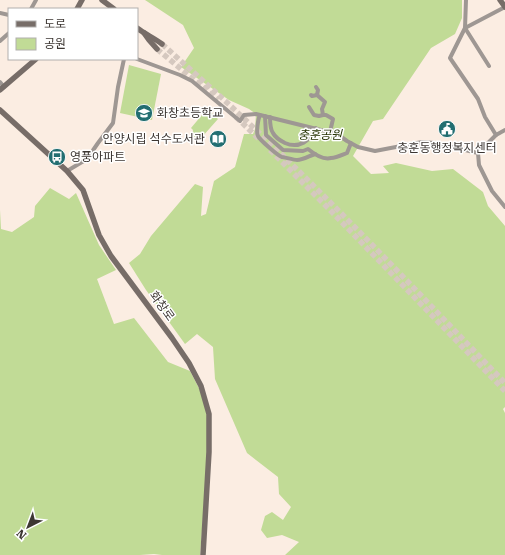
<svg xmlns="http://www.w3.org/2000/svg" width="505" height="555" font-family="'Roboto Serif','Noto Sans KR',serif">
<rect width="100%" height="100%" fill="#fbede2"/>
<!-- green -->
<g fill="#c1db96">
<polygon points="145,0 462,0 462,18 455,34 431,48 383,119 373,121 353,156 371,174 389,173 383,166 396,163 432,171 453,169 483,192 488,206 505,226 505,407 503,409 505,413 505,555 285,555 299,542 282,535 267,538 261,530 265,516 272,512 283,520 291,507 279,494 278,477 247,453 215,379 213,347 197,334 185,344 146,290 129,263 140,254 151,236 195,184 203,187 201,216 206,214 214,181 235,167 244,134 253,134 255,129 256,114 249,109 229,100 181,67 194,48 183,25"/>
<polygon points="129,65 161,74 152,120 120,113"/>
<polygon points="207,109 218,119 202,137 200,136 198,137 195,137 192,135 193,130 191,128"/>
<polygon points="50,188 69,199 76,193 99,245 116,270 97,279 114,324 134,318 168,362 190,371 203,396 207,415 209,445 200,555 162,555 154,554 140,555 0,555 0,210 1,229 12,232 34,217 35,206"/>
</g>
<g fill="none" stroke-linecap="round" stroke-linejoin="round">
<!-- secondary-tunnel -->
<g stroke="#d5c8bf" stroke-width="5.5" stroke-dasharray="5.5 3" stroke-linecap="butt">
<path d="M162,44C193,72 225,100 256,130C342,211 423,298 505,383"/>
<polyline points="157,49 218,100"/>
<polyline points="236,117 260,140"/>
<polyline points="270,150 329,209 505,391"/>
</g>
<!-- street -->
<g stroke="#9e9793" stroke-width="4">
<polyline points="466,0 465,28 489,66"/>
<polyline points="31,9 36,0"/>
<polyline points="0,13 9,15"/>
<polyline points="0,41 9,33"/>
<polyline points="137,59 180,75 192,81 240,121 244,115 256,114 337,134 347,141 358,147 375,151 422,142 435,143 478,153 496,135 505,130"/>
<polyline points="0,82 4,87"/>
<polyline points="316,87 318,90 317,95"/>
<polyline points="311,95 312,96 317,95 325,102 322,109 323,115"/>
<polyline points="309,107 314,115 319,116 323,115 326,115 333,119 330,132"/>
<path d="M260,115C258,119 256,133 258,136C259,139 278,156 282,157C283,157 295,160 297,160C303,160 309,156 315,154"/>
<path d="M265,116L266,135L283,150L303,151L308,149C314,154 323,160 331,158C336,158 342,155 347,153L351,143"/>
<path d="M270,117C270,122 270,129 273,133C275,137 281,141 285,143C299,149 310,141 316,128"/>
<polyline points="496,135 485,117 478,99 450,58 465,28 505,7"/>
<polyline points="478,153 479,165 492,191 505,207"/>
<polyline points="67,171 87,159 98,143 113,123 118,87 124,59"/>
</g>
<!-- secondary -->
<g stroke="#776d68" stroke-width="5.5">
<polyline points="102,0 114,9"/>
<polyline points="500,0 505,7"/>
<polyline points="77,9 82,0"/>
<path d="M137,28C145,34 154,38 162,44"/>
<polyline points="144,33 149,40 157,49"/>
<polyline points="0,90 36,59"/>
<polyline points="0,110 67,171 83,190 99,235 111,256 172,338 189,363 201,386 209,414 209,452 203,555"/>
</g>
</g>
<!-- icons -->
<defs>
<symbol id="school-disc" viewBox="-11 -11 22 22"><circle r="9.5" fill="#226e71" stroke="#fff"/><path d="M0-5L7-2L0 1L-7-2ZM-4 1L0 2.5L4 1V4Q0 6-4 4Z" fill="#fff"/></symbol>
<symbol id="civic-disc" viewBox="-11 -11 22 22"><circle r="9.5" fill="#226e71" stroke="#fff"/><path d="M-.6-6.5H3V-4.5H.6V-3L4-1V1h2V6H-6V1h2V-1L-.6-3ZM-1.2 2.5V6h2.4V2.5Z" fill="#fff"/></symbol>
<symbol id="library-disc" viewBox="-11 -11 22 22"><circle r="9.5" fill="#226e71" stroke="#fff"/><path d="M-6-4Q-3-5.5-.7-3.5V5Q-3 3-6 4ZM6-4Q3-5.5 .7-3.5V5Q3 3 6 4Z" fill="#fff"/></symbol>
<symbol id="bus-disc" viewBox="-11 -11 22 22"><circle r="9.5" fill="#226e71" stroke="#fff"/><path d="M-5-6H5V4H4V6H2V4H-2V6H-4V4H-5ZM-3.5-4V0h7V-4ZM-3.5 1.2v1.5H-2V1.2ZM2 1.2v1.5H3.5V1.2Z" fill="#fff"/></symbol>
</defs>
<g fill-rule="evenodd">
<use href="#school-disc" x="134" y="103" width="20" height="20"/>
<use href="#civic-disc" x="437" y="119" width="20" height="20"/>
<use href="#library-disc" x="208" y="129" width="20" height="20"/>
<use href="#bus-disc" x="47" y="147" width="20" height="20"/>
</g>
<g text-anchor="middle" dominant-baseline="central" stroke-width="3" stroke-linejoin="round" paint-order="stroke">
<!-- poi labels -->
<g font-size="12" fill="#3c3632" stroke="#fff" text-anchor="start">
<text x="157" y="113">화창초등학교</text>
<text x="205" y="139" text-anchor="end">안양시립 석수도서관</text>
<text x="447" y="148" text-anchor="middle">충훈동행정복지센터</text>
<text x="70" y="157">영풍아파트</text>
</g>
<!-- park labels -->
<g font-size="12" font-style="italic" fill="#233200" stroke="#fff">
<text x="320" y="135">충훈공원</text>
</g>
<!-- street labels -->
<g font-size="12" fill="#3c3632" stroke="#fff">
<text transform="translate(162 306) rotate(54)">화창로</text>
</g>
</g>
<!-- legend -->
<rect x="8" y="8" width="130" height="52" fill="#ffffff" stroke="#b1afad"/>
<rect x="16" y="21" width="20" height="6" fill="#776d68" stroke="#b1afad"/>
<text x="44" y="28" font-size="12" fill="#3c3632">도로</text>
<rect x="16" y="38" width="20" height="12" fill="#c1db96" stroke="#b1afad"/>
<text x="44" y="48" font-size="12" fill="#3c3632">공원</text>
<!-- north arrow -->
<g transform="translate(28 527) rotate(222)" stroke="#ffffff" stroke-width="3" paint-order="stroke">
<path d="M0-3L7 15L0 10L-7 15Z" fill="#3c3632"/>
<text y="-6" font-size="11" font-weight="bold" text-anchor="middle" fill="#3c3632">N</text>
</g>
</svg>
